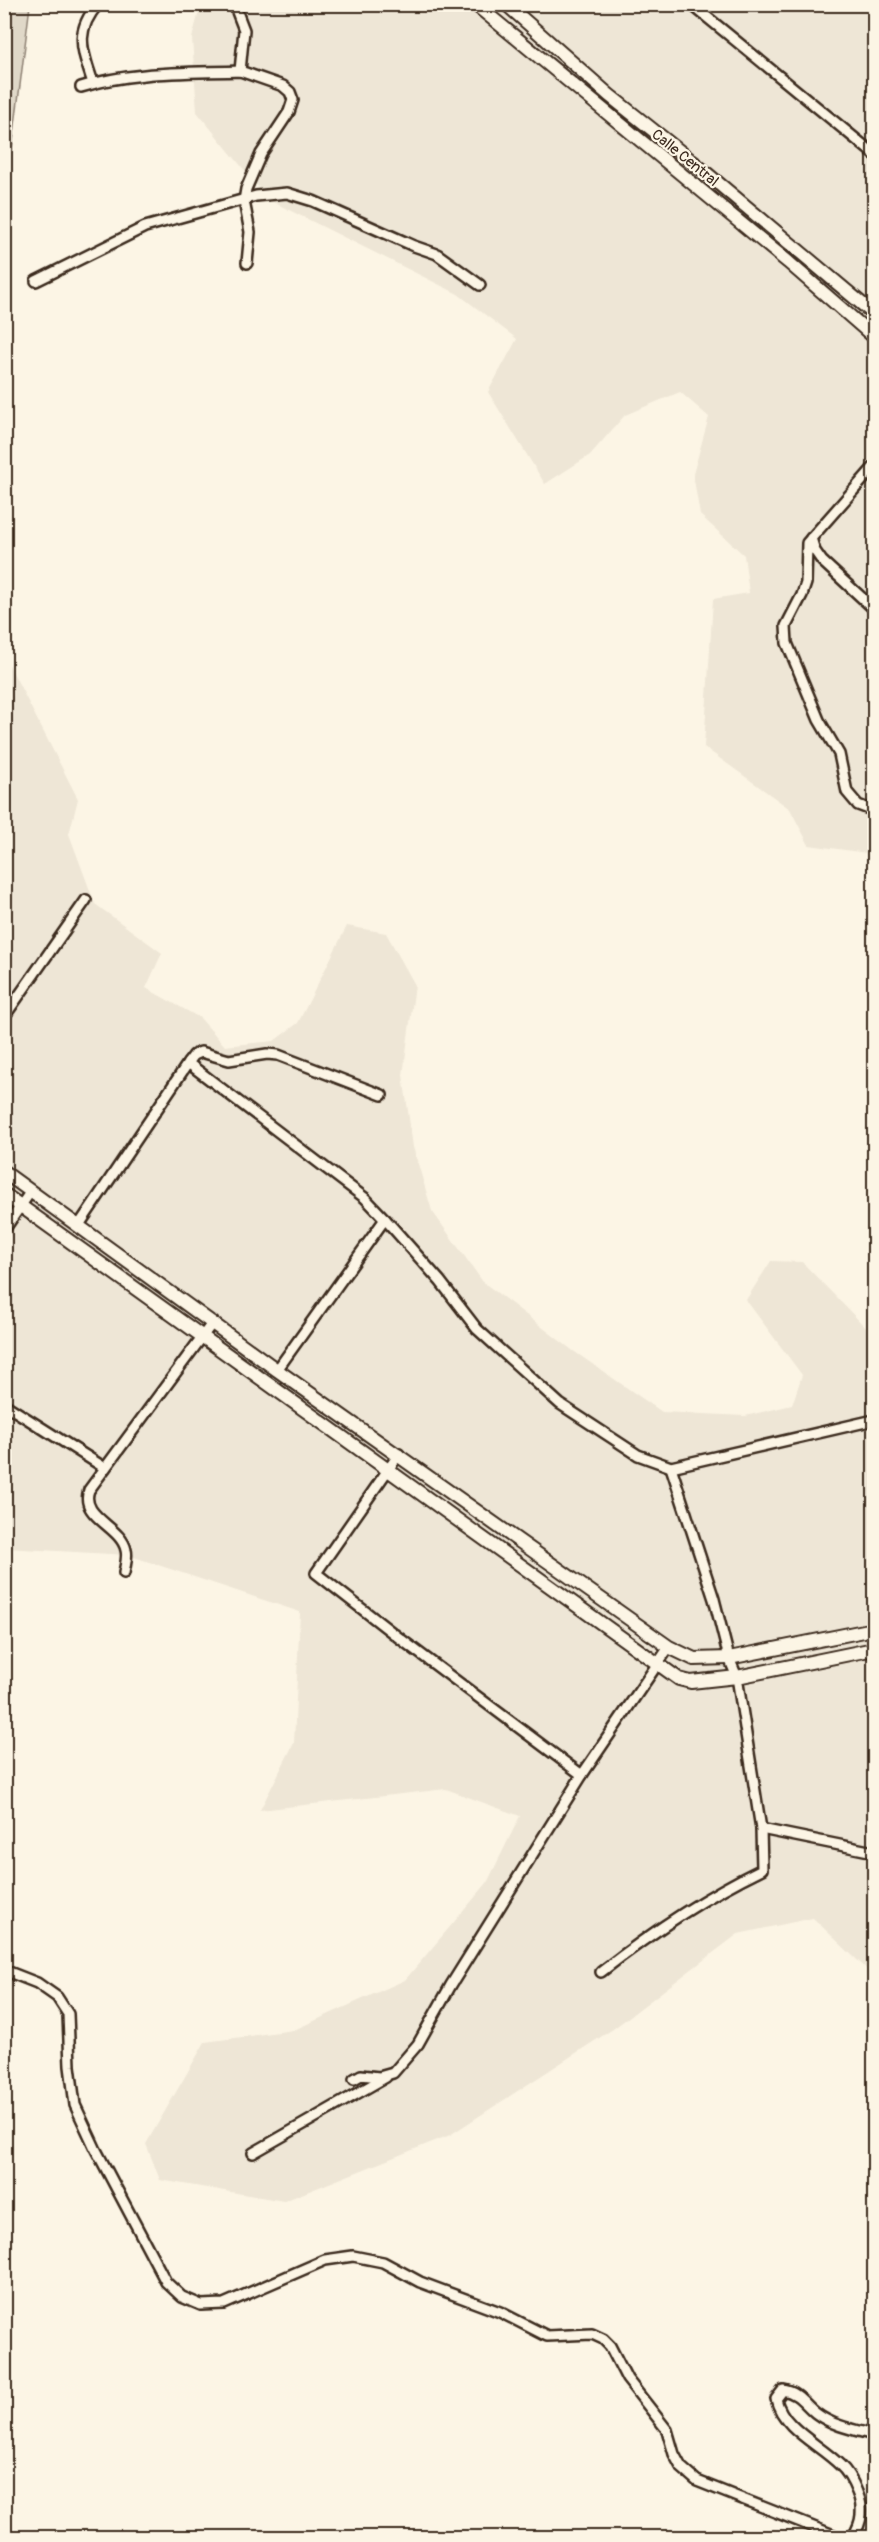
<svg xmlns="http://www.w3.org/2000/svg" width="879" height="2542" font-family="Pangolin,sans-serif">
<rect width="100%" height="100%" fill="#fcf5e5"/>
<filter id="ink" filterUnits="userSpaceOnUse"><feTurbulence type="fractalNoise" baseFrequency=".0167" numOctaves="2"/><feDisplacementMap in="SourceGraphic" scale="12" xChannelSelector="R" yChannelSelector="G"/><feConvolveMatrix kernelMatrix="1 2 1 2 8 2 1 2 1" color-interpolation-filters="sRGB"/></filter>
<g filter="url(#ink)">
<!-- built -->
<g fill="#eee6d6">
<polygon points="201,4 874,5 874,854 809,845 790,809 704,747 713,599 749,593 744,555 700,515 693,474 709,417 680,392 625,415 590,455 545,484 488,392 517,339 458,294 269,200 197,112 192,38"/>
<polygon points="4,655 78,799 69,834 95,904 162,953 146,988 200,1018 225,1046 274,1041 298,1023 347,926 386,933 415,985 403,1075 413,1147 432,1211 483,1282 572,1350 662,1412 745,1416 792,1405 802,1375 746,1300 771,1261 802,1262 870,1332 874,1333 874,1976 813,1918 738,1934 613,2029 450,2135 284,2201 160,2180 146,2144 205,2042 294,2030 405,1980 487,1883 520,1816 446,1789 260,1810 294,1743 300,1612 128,1555 5,1548"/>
</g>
<!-- green -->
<polygon fill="#e0d8c8" stroke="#8e8173" stroke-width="1.5" points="5,4 30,5 12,149 5,161"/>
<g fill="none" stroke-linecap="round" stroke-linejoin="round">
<defs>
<g id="minor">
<polyline points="234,4 244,30 240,71"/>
<polyline points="691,4 874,154"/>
<path d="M93,83C83,51 73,33 98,4"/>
<path d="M81,87C131,71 187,73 240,71L283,86L290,92L293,100L289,112L261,154L246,189L244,201L250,232L247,263"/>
<polyline points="36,281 145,227 256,196 287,193 313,201 414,246 437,254 480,285"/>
<polyline points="874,467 807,543 806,583 802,595 786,626 787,643 819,720 839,754 847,792 858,805 874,811"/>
<polyline points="811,538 815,551 822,561 874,609"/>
<polyline points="4,1017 86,900"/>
<polyline points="188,1063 365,1198 385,1219 277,1370"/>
<polyline points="385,1219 440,1281 477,1329 560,1404 638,1455 671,1467 874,1420"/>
<polyline points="79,1225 188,1063 194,1055 201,1052 229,1060 267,1054 278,1055 382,1095"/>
<polyline points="4,1230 31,1191"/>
<polyline points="4,1404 105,1468"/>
<polyline points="399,1454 316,1573 398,1637 582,1775"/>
<path d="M124,1573C125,1566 128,1557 126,1550C121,1526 79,1517 89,1490L213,1322"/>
<polyline points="761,1829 874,1852"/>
<polyline points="4,1970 37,1983 57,1997 68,2014 70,2066 75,2105 95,2148 166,2282 182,2297 201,2305 224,2304 325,2260 353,2256 383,2262 420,2282 500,2312 547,2336 592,2334 603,2339 610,2346 627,2379 667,2430 674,2454 681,2467 697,2481 841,2538"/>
<path d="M601,1972C652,1932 704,1897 762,1869L761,1829L737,1677L729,1658L714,1599L671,1467"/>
<polyline points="354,2079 361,2075 379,2077 393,2073 418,2044 451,1985 582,1775 669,1647"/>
<polyline points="253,2153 386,2077"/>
<path d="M846,2538L853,2536C862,2523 864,2508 857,2492C853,2482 848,2472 840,2465C819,2444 783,2429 776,2399L783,2390C800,2393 804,2404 817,2414C833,2426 855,2430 874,2435"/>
</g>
<g id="tertiary">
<polyline points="475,4 788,262 874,337"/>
<polyline points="506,4 609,95 693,162 874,314"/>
<polyline points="4,1172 277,1370 669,1647 694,1659 729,1658 874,1629"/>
<polyline points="4,1194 679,1679 691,1682 737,1677 874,1649"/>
</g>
</defs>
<!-- minor casing -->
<use href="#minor" stroke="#3b2a1e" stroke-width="14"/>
<!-- tertiary casing -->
<use href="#tertiary" stroke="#3b2a1e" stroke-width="16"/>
<!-- minor -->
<use href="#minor" stroke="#fcf5e5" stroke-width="9"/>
<!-- tertiary -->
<use href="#tertiary" stroke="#fcf5e5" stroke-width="12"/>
</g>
</g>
<g text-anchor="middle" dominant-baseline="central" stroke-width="4.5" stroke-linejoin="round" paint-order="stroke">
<!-- street labels -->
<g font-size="15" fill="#3b2a1e" stroke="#fcf5e5">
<text transform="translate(685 158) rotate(39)">Calle Central</text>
</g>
</g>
<!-- margin -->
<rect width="879" height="2542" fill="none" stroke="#fcf5e5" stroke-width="24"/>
<rect x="12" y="12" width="855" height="2518" fill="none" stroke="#3b2a1e" stroke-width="2" filter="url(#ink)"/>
</svg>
